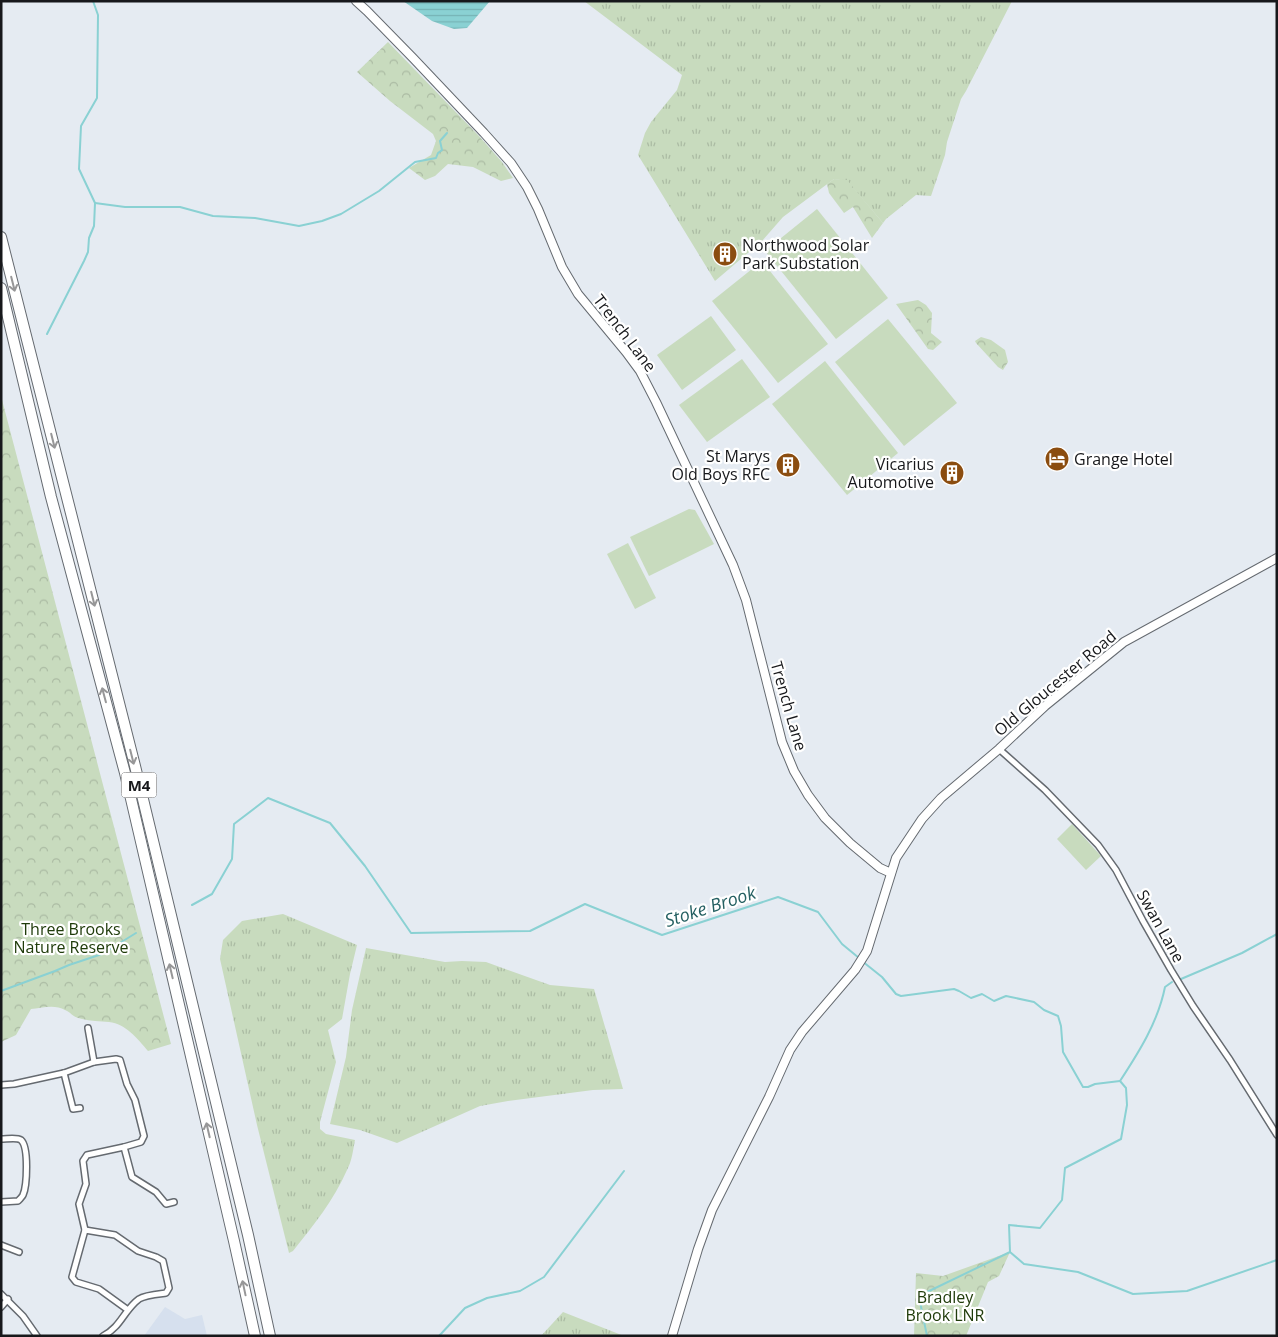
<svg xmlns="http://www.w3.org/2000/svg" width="1278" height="1337" font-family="'Open Sans',sans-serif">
<defs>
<pattern id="grass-tufts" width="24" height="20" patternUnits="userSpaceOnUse" patternTransform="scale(1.25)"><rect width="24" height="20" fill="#c8dbbe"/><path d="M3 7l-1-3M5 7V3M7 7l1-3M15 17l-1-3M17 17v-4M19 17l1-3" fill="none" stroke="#abbba3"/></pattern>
<pattern id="forest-crowns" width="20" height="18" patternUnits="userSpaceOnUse" patternTransform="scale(1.25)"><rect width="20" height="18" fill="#c8dbbe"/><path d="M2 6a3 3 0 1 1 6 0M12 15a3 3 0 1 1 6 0" fill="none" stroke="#abbba3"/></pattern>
<pattern id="water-rules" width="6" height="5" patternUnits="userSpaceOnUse" patternTransform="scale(1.25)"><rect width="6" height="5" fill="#8ad1d3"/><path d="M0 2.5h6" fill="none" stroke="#76b3b5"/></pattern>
</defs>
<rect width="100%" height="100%" fill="#e5ebf2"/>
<!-- built -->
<polygon fill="#d6e0ee" points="165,1307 185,1319 202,1315 207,1336 144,1336"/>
<!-- grass -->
<g fill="url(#grass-tufts)">
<polygon points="584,1 1012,1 966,91 961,99 947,142 945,155 931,196 916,195 886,219 883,223 847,181 834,179 783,217 762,241 715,281 638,155 645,133 651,122 677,90 682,75"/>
<path d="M283,914L357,945L350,974L342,1019L328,1030L336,1062L320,1122V1129L326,1134L355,1140C353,1150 352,1161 347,1170C334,1200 313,1226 293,1251L289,1253L257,1125L220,959L223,940L242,921Z"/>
<polygon points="366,948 445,962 462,961 486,962 550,985 594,989 623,1089 593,1090 508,1101 480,1106 397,1143 360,1130 330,1124 346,1057 352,1010"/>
<polygon points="563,1312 624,1336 541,1336"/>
</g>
<!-- forest -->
<g fill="url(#forest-crowns)">
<polygon points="388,42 479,136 502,162 513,178 501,181 473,167 448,164 435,176 425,180 409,168 431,155 436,141 433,134 390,101 357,72"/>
<polygon points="834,179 847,180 883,223 872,238 853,207 844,213 829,193 827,184"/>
<polygon points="918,300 926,305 932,313 931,333 942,342 933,350 928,349 896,304"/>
<polygon points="981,337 991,340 1005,350 1008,362 1003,370 998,367 976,343 975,341"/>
<path d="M1,396L171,1044L148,1051C137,1038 126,1024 109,1022C100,1021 90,1021 82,1019C72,1017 72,1013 65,1010C55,1004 41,1008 31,1009L16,1035L1,1042Z"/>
<polygon points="1010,1252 999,1276 988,1282 966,1336 914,1336 916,1273 943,1276"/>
</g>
<!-- pitch -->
<g fill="#c8dbbe">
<polygon points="817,209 888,298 836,339 765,251"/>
<polygon points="762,261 828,344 778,383 712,301"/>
<polygon points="711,316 736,350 682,390 657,355"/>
<polygon points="888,319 957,403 904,446 835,362"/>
<polygon points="742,359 770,397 707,442 679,405"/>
<polygon points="825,361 898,453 847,495 772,404"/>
<polygon points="689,509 695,510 714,544 649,576 630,537"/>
<polygon points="628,543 656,598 635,609 607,554"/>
<polygon points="1072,824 1101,856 1086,870 1057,839"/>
</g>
<!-- water -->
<polygon fill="url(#water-rules)" points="403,1 490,1 467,28 454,29 432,21"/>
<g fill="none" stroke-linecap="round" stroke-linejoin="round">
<!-- stream -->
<g stroke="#8ad1d3" stroke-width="2">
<polyline points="95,203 125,207 180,207 213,216 255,218 299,226 322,221 341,214 379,191 415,162 436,158 438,153 442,150 440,141 447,133"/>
<polyline points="47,334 84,261 88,252 89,238 94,226 95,203 79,169 81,126 97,98 98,15 93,1"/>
<polyline points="192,905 212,894 232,859 234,824 268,798 330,823 365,866 411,933 530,931 585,904 662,935 778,897 818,912 842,944 859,958"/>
<polyline points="862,961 882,977 896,994 901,996 954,989 959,991 971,998 982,994 994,1001 1006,996 1034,1002 1044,1010 1058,1016 1061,1026 1063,1052 1083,1087 1088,1087 1095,1084 1120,1081"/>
<polyline points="1181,979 1242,953 1277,934"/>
<polyline points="1,991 55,971 69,965 102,954 136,933"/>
<path d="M1120,1081C1139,1052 1158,1022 1165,987L1172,982"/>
<polyline points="1010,1252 1024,1264 1078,1272 1133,1294 1187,1291 1277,1260"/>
<polyline points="439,1336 465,1308 487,1298 520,1291 544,1277 624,1171"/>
<polyline points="927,1336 919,1297 925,1293 1010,1252 1009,1225 1040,1228 1062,1200 1065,1168 1121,1139 1127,1105 1126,1088 1120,1081"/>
</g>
<defs>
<g id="street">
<polyline points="999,749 1045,790 1098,845 1116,870 1143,921 1171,970 1193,1006 1230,1060 1277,1135"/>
<polyline points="88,1028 94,1062"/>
<polyline points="64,1073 73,1109 80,1108"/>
<polyline points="1,1085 14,1084 64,1073 94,1062 116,1059 120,1060 127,1084 135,1100 144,1136 141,1142 124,1147 87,1155 83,1161 86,1184 79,1204 85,1230 72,1277 76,1282 99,1289 128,1310"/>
<path d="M1,1139C7,1139 17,1137 21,1140C29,1147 27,1186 23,1195C22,1197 20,1199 18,1201L1,1202"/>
<polyline points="124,1147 132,1177 156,1192 166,1204 174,1202"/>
<path d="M85,1230L115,1235L138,1251L156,1257L163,1261L169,1288L166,1293C158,1294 145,1295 139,1299C124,1310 121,1327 103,1336"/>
<polyline points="1,1245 19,1252"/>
<polyline points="1,1294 23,1316 37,1336"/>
<polyline points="1,1307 8,1299"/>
</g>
<g id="secondary">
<polyline points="356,1 367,11 413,58 484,133 511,163 527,187 538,209 562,267 578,294 626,352 640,371 656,402 733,565 746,600 782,742 794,771 808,795 825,818 850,843 880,868 891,873"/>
<polyline points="672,1336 698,1249 712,1210 769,1097 790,1050 802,1032 855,970 867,951 896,858 922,819 941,798 999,749 1045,706 1124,642 1277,558"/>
</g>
<g id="highway">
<polyline points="1,237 135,766 248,1235 270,1336"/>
<polyline points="1,288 51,497 125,773 234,1241 255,1336"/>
</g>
</defs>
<!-- street casing -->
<use href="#street" stroke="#656a70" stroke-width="8"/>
<!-- secondary casing -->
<use href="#secondary" stroke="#656a70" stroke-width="10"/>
<!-- highway casing -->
<use href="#highway" stroke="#656a70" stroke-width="12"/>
<!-- street -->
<use href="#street" stroke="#fff" stroke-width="5"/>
<!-- secondary -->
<use href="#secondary" stroke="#fff" stroke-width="8"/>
<!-- highway -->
<use href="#highway" stroke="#fff" stroke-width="10"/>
</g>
<!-- one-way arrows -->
<defs><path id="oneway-shaft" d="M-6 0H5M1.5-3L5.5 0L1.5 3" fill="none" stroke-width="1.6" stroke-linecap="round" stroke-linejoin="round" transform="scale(1.25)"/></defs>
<g stroke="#979798">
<use href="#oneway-shaft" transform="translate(13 284) rotate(76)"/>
<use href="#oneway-shaft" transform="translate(53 441) rotate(76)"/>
<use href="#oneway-shaft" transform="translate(93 599) rotate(76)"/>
<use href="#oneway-shaft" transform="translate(104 695) rotate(-105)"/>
<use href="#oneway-shaft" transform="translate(132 757) rotate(76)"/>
<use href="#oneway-shaft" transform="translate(171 971) rotate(-103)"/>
<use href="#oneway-shaft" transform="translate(208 1130) rotate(-103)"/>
<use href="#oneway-shaft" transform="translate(244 1288) rotate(-102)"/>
</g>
<!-- icons -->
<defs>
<symbol id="building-disc" viewBox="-11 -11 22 22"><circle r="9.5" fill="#8b4d10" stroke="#fff"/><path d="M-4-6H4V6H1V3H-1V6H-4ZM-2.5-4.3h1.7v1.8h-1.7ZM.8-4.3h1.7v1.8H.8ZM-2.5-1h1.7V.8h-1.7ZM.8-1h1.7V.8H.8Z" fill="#fff"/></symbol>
<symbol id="hotel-disc" viewBox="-11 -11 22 22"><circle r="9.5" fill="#8b4d10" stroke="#fff"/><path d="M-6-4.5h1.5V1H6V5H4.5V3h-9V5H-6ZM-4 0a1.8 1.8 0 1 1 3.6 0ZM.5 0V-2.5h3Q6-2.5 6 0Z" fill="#fff"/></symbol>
</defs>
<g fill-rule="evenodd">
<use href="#building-disc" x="711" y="240" width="28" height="28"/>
<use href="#hotel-disc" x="1043" y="445" width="28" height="28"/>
<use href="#building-disc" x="774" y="451" width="28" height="28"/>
<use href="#building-disc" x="938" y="459" width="28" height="28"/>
</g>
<g text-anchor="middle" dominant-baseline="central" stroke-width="4.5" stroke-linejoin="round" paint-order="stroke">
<!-- shield labels -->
<rect fill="#fff" stroke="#5d5d5f" stroke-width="1" x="121.5" y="772.5" width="35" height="25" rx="4"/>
<g font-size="15" font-weight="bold" fill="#17181b">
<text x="139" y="785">M4</text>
</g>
<!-- poi labels -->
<g font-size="16" fill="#17181b" stroke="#fff" text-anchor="start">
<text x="742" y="245">Northwood Solar<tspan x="742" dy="18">Park Substation</tspan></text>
<text x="770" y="456" text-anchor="end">St Marys<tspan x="770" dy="18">Old Boys RFC</tspan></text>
<text x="1074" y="459">Grange Hotel</text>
<text x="934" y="464" text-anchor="end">Vicarius<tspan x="934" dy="18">Automotive</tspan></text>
</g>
<!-- street labels -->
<g font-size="16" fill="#17181b" stroke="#fff">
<text transform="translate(625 333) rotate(53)">Trench Lane</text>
<text transform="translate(1055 683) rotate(-40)">Old Gloucester Road</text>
<text transform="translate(789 706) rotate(74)">Trench Lane</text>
<text transform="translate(1161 926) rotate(61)">Swan Lane</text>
</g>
<!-- park labels -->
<g font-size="16" fill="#203c0b" stroke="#fff">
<text x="71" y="929">Three Brooks<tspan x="71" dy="18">Nature Reserve</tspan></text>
<text x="945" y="1297">Bradley<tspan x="945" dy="18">Brook LNR</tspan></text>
</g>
<!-- water labels -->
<g font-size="18" font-style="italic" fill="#256062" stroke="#fff">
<text transform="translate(710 906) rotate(-18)">Stoke Brook</text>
</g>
</g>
<!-- border -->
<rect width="1278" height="1337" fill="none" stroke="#17181b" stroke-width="5"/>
</svg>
